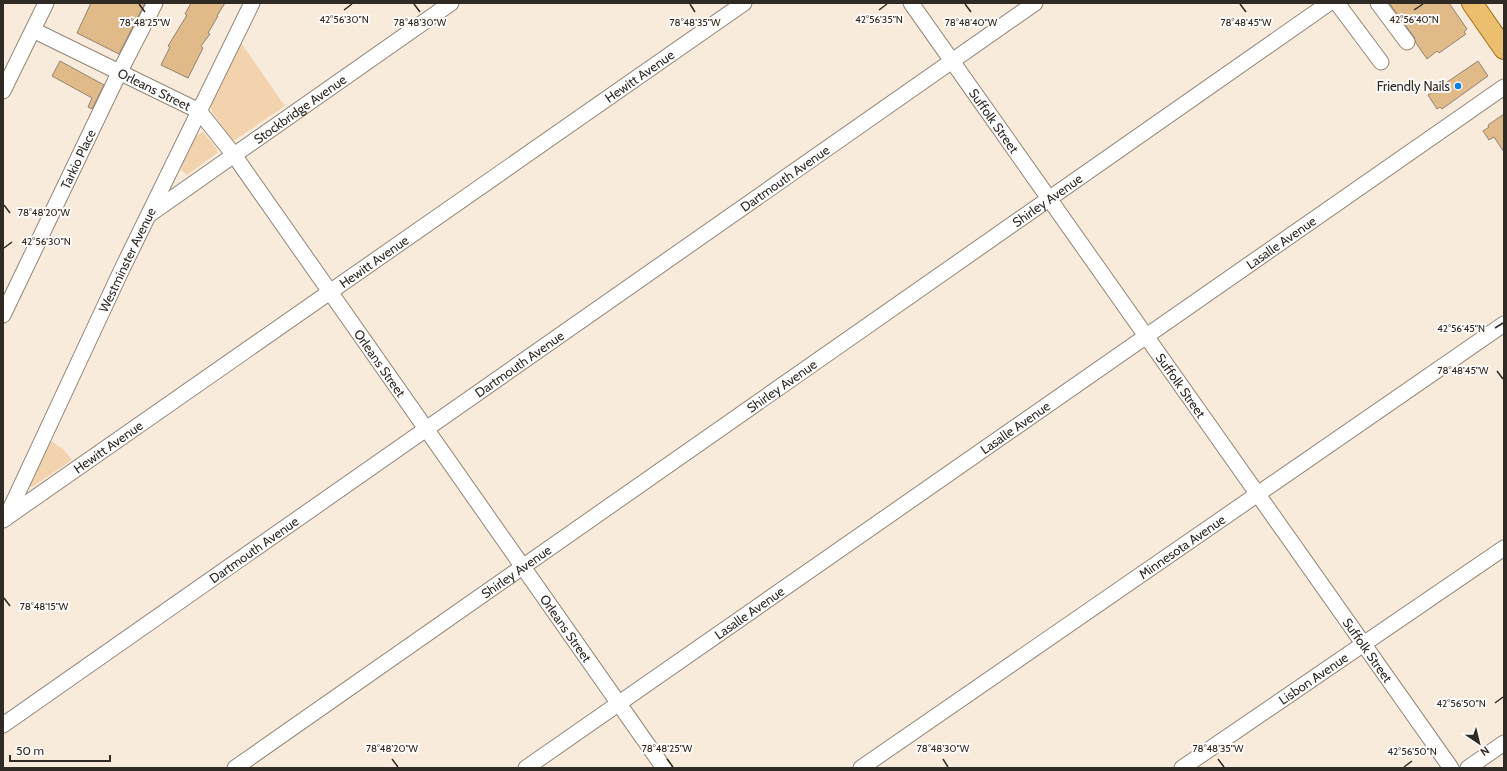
<svg xmlns="http://www.w3.org/2000/svg" width="1507" height="771" font-family="Cabin,sans-serif">
<rect width="100%" height="100%" fill="#f9ebdb"/>
<!-- green -->
<g fill="#f2d3ad">
<polygon points="241,43 285,106 235,140 232,140 212,112 211,106"/>
<polygon points="203,132 217,149 217,153 187,175 181,170 182,166 196,136"/>
<polygon points="46,438 63,449 72,460 32,487 28,485"/>
</g>
<!-- building -->
<g fill="#e1ba8a" stroke="#908475">
<polygon points="91,3 145,3 119,54 77,33"/>
<polygon points="191,3 225,3 217,16 218,16 208,33 210,34 201,46 203,48 188,78 161,65 170,47 168,46 187,15 185,14"/>
<polygon points="1389,3 1449,3 1467,29 1464,32 1466,34 1439,53 1437,51 1427,59 1416,43 1414,37"/>
<polygon points="60,61 104,85 92,109 88,107 92,98 52,76"/>
<polygon points="1478,61 1488,76 1442,109 1440,107 1437,109 1428,95"/>
<polygon points="1504,114 1504,152 1494,137 1489,140 1483,131 1489,127 1488,125"/>
</g>
<g fill="none" stroke-linecap="round" stroke-linejoin="round">
<defs>
<g id="minor">
<path id="s1" d="M911,3L1451,768"/>
<polyline points="1337,3 1381,62"/>
<polyline points="1378,3 1407,42"/>
<path id="s2" d="M33,30L199,111L234,155L664,768"/>
<polyline points="3,91 46,3"/>
<path id="s3" d="M150,214L451,3"/>
<path id="s4" d="M3,315L120,71L155,3"/>
<path id="s5" d="M6,518L122,269L252,3"/>
<path id="s6" d="M3,520L744,3"/>
<path id="s7" d="M3,725L1035,3"/>
<path id="s8" d="M235,768L1329,3"/>
<path id="s9" d="M526,768L1504,87"/>
<path id="s10" d="M861,768L1504,324"/>
<path id="s11" d="M1182,768L1504,548"/>
<polyline points="1468,768 1504,743"/>
</g>
<polyline id="major" points="1472,3 1504,49"/>
</defs>
<!-- minor casing -->
<use href="#minor" stroke="#928677" stroke-width="17"/>
<!-- major casing -->
<use href="#major" stroke="#a26f16" stroke-width="22"/>
<!-- minor -->
<use href="#minor" stroke="#fff" stroke-width="15"/>
<!-- major -->
<use href="#major" stroke="#ecbf6f" stroke-width="20"/>
</g>
<!-- ticks -->
<path fill="none" stroke="#2f2a24" stroke-width="1.5" d="M139,4L145,12M414,4L420,12M690,4L695,12M965,4L971,12M1240,4L1246,12M344,10L352,4M879,10L887,4M1414,10L1423,4M4,205L10,213M4,248L12,242M1495,328L1503,323M1497,371L1503,379M4,598L10,606M1495,703L1503,697M392,759L398,767M667,759L673,767M943,759L948,767M1218,759L1224,767M1404,767L1412,761"/>
<!-- markers -->
<circle fill="#0780e7" stroke="#fdfaf7" stroke-width="1.5" cx="1458" cy="86" r="4"/>
<g text-anchor="middle" dominant-baseline="central" stroke-width="4" stroke-linejoin="round" paint-order="stroke">
<!-- street labels -->
<g font-size="13" fill="#2f2a24" stroke="#fdfaf7">
<text stroke="none"><textPath href="#s6" startOffset="776">Hewitt Avenue</textPath></text>
<text stroke="none"><textPath href="#s2" startOffset="135">Orleans Street</textPath></text>
<text stroke="none"><textPath href="#s3" startOffset="183">Stockbridge Avenue</textPath></text>
<text stroke="none"><textPath href="#s1" startOffset="144">Suffolk Street</textPath></text>
<text stroke="none"><textPath href="#s4" startOffset="173">Tarkio Place</textPath></text>
<text stroke="none"><textPath href="#s7" startOffset="954">Dartmouth Avenue</textPath></text>
<text stroke="none"><textPath href="#s8" startOffset="991">Shirley Avenue</textPath></text>
<text stroke="none"><textPath href="#s9" startOffset="920">Lasalle Avenue</textPath></text>
<text stroke="none"><textPath href="#s5" startOffset="285">Westminster Avenue</textPath></text>
<text stroke="none"><textPath href="#s6" startOffset="452">Hewitt Avenue</textPath></text>
<text stroke="none"><textPath href="#s2" startOffset="495">Orleans Street</textPath></text>
<text stroke="none"><textPath href="#s7" startOffset="630">Dartmouth Avenue</textPath></text>
<text stroke="none"><textPath href="#s8" startOffset="667">Shirley Avenue</textPath></text>
<text stroke="none"><textPath href="#s1" startOffset="468">Suffolk Street</textPath></text>
<text stroke="none"><textPath href="#s9" startOffset="596">Lasalle Avenue</textPath></text>
<text stroke="none"><textPath href="#s6" startOffset="128">Hewitt Avenue</textPath></text>
<text stroke="none"><textPath href="#s10" startOffset="390">Minnesota Avenue</textPath></text>
<text stroke="none"><textPath href="#s7" startOffset="306">Dartmouth Avenue</textPath></text>
<text stroke="none"><textPath href="#s8" startOffset="343">Shirley Avenue</textPath></text>
<text stroke="none"><textPath href="#s9" startOffset="272">Lasalle Avenue</textPath></text>
<text stroke="none"><textPath href="#s2" startOffset="819">Orleans Street</textPath></text>
<text stroke="none"><textPath href="#s1" startOffset="792">Suffolk Street</textPath></text>
<text stroke="none"><textPath href="#s11" startOffset="159">Lisbon Avenue</textPath></text>
</g>
<!-- poi labels -->
<g font-size="13" fill="#2f2a24" stroke="#fdfaf7" text-anchor="end">
<text x="1450" y="86">Friendly Nails</text>
</g>
</g>
<g font-size="10" text-anchor="middle" fill="#2f2a24" stroke="#fdfaf7" stroke-width="4" stroke-linejoin="round" paint-order="stroke">
<text x="344" y="23">42°56'30"N</text>
<text x="879" y="23">42°56'35"N</text>
<text x="1414" y="23">42°56'40"N</text>
<text x="145" y="26">78°48'25"W</text>
<text x="420" y="26">78°48'30"W</text>
<text x="695" y="26">78°48'35"W</text>
<text x="971" y="26">78°48'40"W</text>
<text x="1246" y="26">78°48'45"W</text>
<text x="44" y="216">78°48'20"W</text>
<text x="46" y="245">42°56'30"N</text>
<text x="1461" y="332">42°56'45"N</text>
<text x="1463" y="374">78°48'45"W</text>
<text x="44" y="610">78°48'15"W</text>
<text x="1461" y="707">42°56'50"N</text>
<text x="392" y="752">78°48'20"W</text>
<text x="667" y="752">78°48'25"W</text>
<text x="943" y="752">78°48'30"W</text>
<text x="1218" y="752">78°48'35"W</text>
<text x="1412" y="755">42°56'50"N</text>
</g>
<!-- border -->
<rect width="1507" height="771" fill="none" stroke="#2f2a24" stroke-width="8"/>
<!-- north arrow -->
<g transform="translate(1479 743) rotate(145)" stroke="#fdfaf7" stroke-width="3" paint-order="stroke">
<path d="M0-3L7 15L0 10L-7 15Z" fill="#2f2a24"/>
<text y="-6" font-size="11" font-weight="bold" text-anchor="middle" fill="#2f2a24">N</text>
</g>
<!-- scale -->
<path d="M10 755v6h100v-6" fill="none" stroke="#2f2a24" stroke-width="2"/>
<text x="16" y="755" font-size="12" fill="#2f2a24" stroke="#fdfaf7" stroke-width="3" paint-order="stroke">50 m</text>
</svg>
